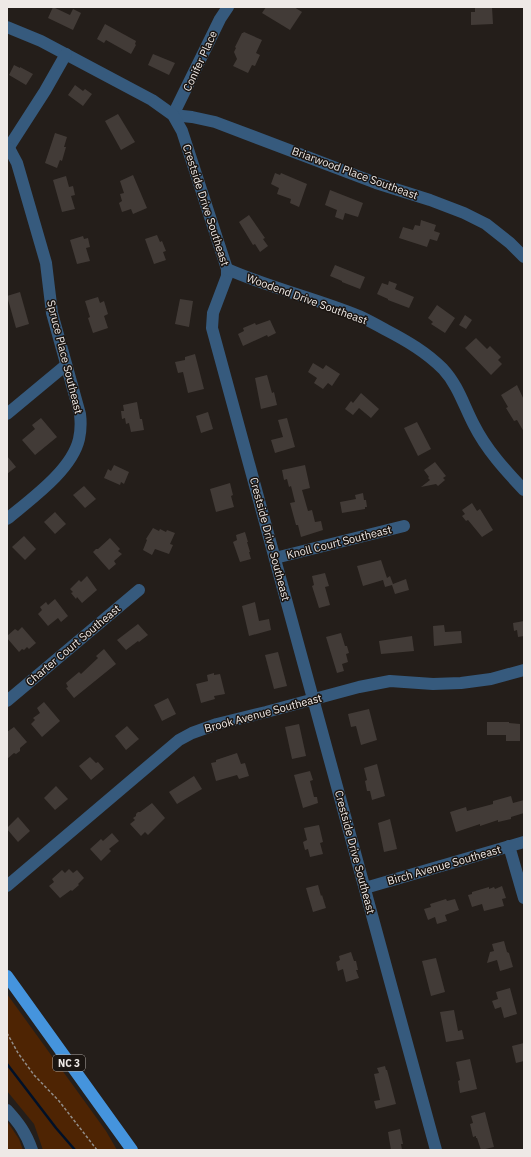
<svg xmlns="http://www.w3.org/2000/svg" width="531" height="1157" font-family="'IBM Plex Sans',sans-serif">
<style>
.green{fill:#4e2403}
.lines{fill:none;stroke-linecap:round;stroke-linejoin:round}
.stream{stroke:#001027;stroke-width:2.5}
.building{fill:#423b37}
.path{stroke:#928d89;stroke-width:1.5;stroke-dasharray:3 2;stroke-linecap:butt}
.minor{stroke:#365a7d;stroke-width:12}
.major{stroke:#4594dd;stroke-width:12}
.labels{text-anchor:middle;stroke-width:3;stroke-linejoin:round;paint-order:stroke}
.shield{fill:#1b1511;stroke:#afa9a6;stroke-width:1}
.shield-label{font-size:10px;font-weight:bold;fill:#eee9e6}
.street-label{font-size:11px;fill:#eee9e6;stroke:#1b1511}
</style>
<rect width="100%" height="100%" fill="#241e1a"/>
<g class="green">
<path d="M7,994L106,1131L117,1150H43L34,1124L7,1091Z"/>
<path d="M7,1121L19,1139L23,1150H7Z"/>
</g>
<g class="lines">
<path class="stream" d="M7,1064L56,1128L75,1150"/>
</g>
<g class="building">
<path d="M53,7L70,15L73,9L81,13L73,30L48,18Z"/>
<path d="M266,7H294L302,12L290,30L262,13Z"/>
<path d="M475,7H492L493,24L471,25V12H475Z"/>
<path d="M105,24L136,41L135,44L136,45L131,54L106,40L104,43L97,39Z"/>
<path d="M244,32L262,40L256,53L260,55L255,66L252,65L248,73L233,66L237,59L234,52L236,48L235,47L242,33H243Z"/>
<path d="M153,54L175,63L169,75L148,65Z"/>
<path d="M14,65L20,68V67L33,74L26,85L9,75Z"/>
<path d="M75,85L83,91L85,89L92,94L83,106L68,95Z"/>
<path d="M118,114L135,142L121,150L105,121Z"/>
<path d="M55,133L67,137L64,147H66L62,161L60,160L57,168L45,163Z"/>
<path d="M275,173L280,175L281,173L307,184L299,207L290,203L291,199L277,194L279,188L271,184Z"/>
<path d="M133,175L147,208L133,214L131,209L122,212L119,203L122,201L120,194L124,193L120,181Z"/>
<path d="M66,176L69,187L73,186L75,195L71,196L75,209L62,212L53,180Z"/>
<path d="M330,190L363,203L358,217L345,213L343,220L335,217L337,210L325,205Z"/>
<path d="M249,215L265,238L263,239L268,246L260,252L255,244L253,245L239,222Z"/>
<path d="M421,220L436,225L434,231L440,233L437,241L430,239L427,247L399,238L403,227L413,230L415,225L420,226Z"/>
<path d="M157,235L160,242L162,241L166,251L163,252L166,260L154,264L145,239Z"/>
<path d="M83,236L84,239L88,238L90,247L86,248L90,261L77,264L70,240Z"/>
<path d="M335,265L365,277L360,289L342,282V281L330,276Z"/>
<path d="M389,281L397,284L395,289L414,297L409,308L388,300V299L377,294L382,283L388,285Z"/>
<path d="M20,292L29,324L16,328L7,296Z"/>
<path d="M98,297L100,303L104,301L108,314L104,316L108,328L93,333L88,318L90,317L85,301Z"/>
<path d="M180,299L193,301L189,327L175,324Z"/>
<path d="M437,305L455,318L445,333L431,324L433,322L428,318Z"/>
<path d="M465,315L472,320L466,329L459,325Z"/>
<path d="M270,320L276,333L268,337L267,335L243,346L238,334L244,331L243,328L255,323L256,325Z"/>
<path d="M476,338L487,349L490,346L501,357L498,360L502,364L491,375L465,348Z"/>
<path d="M195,354L204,389L188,393L183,372L178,373L175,362L185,360V357Z"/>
<path d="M313,363L323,369L326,365L340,374L332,386L328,383L323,389L314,383L317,378L308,372Z"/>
<path d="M267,375L272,393L274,392L277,405L261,409L255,378Z"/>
<path d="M517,385L524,400V432L517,420L514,421L506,408L508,407L501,395Z"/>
<path d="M361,393L379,409L371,418L359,408L353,415L345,409L351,401L353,403Z"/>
<path d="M137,402L140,419H142L144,430L131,432L129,423L126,424L125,418L122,419L121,411H124L123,405Z"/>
<path d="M208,412L213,429L201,433L196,416Z"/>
<path d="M41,418L57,437L35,455L22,440L35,429L32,425Z"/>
<path d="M287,418L295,447L275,453L271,440L283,437L278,420Z"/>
<path d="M417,422L431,449L418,456L404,428Z"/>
<path d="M7,456L16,467L7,474Z"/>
<path d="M435,462L446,476L443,478L445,480L438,486L436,484L421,487L430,480L428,478L429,477L424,470Z"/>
<path d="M114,465L129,472L124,484L121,482L120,485L104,478L108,469L111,471Z"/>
<path d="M305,465L310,488L302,490L308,511L312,510L315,522L321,521L323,530L301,537L298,525H296L290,503L295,502L291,486L289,487L287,479L284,480L282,470Z"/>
<path d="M230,483L233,495L231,496L234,507L216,512L210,489Z"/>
<path d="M84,486L96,499L85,508L73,495Z"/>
<path d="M363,493L364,500H366L367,507H365V509L342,513L340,502L356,499L355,495Z"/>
<path d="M472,503L477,511L480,509L493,530L482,537L468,520L466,521L462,516L465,514L462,510Z"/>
<path d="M55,512L66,524L55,534L44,522Z"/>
<path d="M153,528L159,531L160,529L166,532L167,530L175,533L170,544L173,545L169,554L155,549L152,555L143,550L147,540L146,539Z"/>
<path d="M245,532L248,542H247L250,552H249L251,559L240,562L233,542L237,540L236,535Z"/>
<path d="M24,536L36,549L25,560L12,547Z"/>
<path d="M110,538L120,549L118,551L122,554L114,561L116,564L109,570L93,552L96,549H98Z"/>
<path d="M381,560L387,578L390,576L393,584L406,579L409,590L395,594L392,585L385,587L383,580L363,586L357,566Z"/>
<path d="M325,573L329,586L325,587L330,605L319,608L312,586L314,585L312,576Z"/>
<path d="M87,576L97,590L82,603L77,597L76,599L71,593L73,592L70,589L79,580L81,582Z"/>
<path d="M55,599L68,616L61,622L58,618L48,626L38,614L42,610L40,607L46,602L48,605Z"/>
<path d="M255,602L259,621L269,619L271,630L249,636L242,606Z"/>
<path d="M524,621V636L518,637L517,630L514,631L513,623Z"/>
<path d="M138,624L148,635L139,642L138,641L126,650L117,640Z"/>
<path d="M444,625L445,632L461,631L462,643L434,646L433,626Z"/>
<path d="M22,627L36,643L29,649L27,647L24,650L22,649L19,652L7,638V636L15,629L18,631Z"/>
<path d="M341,633L345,646H347L349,653L346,654L348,662L342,664L344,671L337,673L326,637Z"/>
<path d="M412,636L414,651L381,654L379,641Z"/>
<path d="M104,649L116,664L74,698L66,688L68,687L66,683L79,672L81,674L98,658L96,656Z"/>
<path d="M278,652L287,686L274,689L265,655Z"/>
<path d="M214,673V675L220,674L225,694L214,696L215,699L201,703L196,684L208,681L207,675Z"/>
<path d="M168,698L176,714L162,721L154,705Z"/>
<path d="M44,702L60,721L42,737L31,724L35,720L33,718L40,713L37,708Z"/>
<path d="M369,709L377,740L361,745L356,726L351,727L348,714Z"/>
<path d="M487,722H509V723L520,724V741H506V735H487Z"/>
<path d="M299,724L306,756L292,759L285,727Z"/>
<path d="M127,726L139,739L126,750L115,736Z"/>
<path d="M14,727L27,742L20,748V751L16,754L14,753L7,759V732Z"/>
<path d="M237,753L241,764L245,763L249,776L239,779L237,775L216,781L211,763L216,762V760Z"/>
<path d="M90,757L96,763L98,762L104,769L91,780L79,766Z"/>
<path d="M377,764L385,796L372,800L370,791H367L365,781L367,780L364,768Z"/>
<path d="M310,771L313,780L310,781L314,797H317L318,803L303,808L294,775Z"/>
<path d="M194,776L202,789L177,804L169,792Z"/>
<path d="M56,786L68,799L55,810L44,798Z"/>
<path d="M511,796L513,803L524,800V813L511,817V819L498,822V820L480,826V824L456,832L450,812L466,807L467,811L493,804V801Z"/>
<path d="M152,803L165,818L148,835L145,832L141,836L130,824L135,820L133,818L136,816V814L138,812H140Z"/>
<path d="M18,817L30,831L18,842L7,829V828Z"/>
<path d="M390,819L397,849L384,852L378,823Z"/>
<path d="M319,825L323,842L320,843L323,854L310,857L308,849L305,850L303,842L307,840L304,828Z"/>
<path d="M112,833L119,841L109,849L111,851L101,861L90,849L101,839L103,841Z"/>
<path d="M69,869L73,873L77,870L84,878L78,884L79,885L72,891L71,890L60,898L49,886L54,882L52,879L62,870L65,873Z"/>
<path d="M318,885L321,896L322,895L326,908L313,912L306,888Z"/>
<path d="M502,886L506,898L502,899L504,906L484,911L482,904L472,907L468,895L472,894V892L489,887V889L494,887L495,889Z"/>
<path d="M446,899L447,901L455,899L459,910L445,915L447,921L437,924L435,917L428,920L424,909L431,907L430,904Z"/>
<path d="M504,941L507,952L509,953L513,967L500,971L497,960L487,963L490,952L494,951L492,944Z"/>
<path d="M351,952L354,961H356L358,970H356L359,978L346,982L343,969L338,971L336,962L340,960L339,956Z"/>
<path d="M436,958L445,992L431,996L422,961Z"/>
<path d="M510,988L517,1014L504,1018L501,1007L495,1009L492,1001L498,999L496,992Z"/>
<path d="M454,1010L458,1031L462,1030L464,1039L446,1042L440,1012Z"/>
<path d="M524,1043V1061L516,1063L512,1046Z"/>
<path d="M470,1059L477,1089L460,1093L458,1081L460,1080L456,1062Z"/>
<path d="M385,1066L386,1070H387L396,1104L376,1109L374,1101L380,1100L374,1074L379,1073L377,1068Z"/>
<path d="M485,1112L494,1147L481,1150L477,1138H476V1136L473,1137L470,1124L473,1123L471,1116Z"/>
<path d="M400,1129L403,1144H401L402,1150H391L388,1132Z"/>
</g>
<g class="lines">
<path class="path" d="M7,1033L18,1053L34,1075L59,1101L97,1150"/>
<g class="minor">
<path d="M228,7L220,19L173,115L192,117L215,122L376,183L430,200L464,213L486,224L510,243L524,257"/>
<path d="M7,27L41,41L152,100L173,115L182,131L227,269V276L213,313L212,328L436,1150"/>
<path d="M7,150L45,91L66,54"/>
<path d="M227,269C270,288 315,298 359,316C368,320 377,325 386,330C407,341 426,352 443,369C458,385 464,406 474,425C486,449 505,470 524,490"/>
<path d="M7,414L66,365"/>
<path d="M7,519C31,499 72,470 79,439C81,430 81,422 80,414L52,313L46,263L17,163L9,148"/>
<path d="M275,558L404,526"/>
<path d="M7,701L139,590"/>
<path d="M509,846L524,898"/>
<path d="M7,886L179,740L192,733L217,724L266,712L359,687L390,681L433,684L461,683L491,679L524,670"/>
<path d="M365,888L524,842"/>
<path d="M7,1110C19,1123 26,1133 32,1150"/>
</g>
<path class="major" d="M7,976L132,1150"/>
</g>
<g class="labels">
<rect class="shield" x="53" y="1055" width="32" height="16" rx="3"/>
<g class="shield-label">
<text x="69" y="1067">NC 3</text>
</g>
<g class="street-label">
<text transform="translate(200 61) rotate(-65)" y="4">Conifer Place</text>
<text transform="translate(355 173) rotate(20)" y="4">Briarwood Place Southeast</text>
<text transform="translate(206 205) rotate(72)" y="4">Crestside Drive Southeast</text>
<text transform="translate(307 299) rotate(20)" y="4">Woodend Drive Southeast</text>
<text transform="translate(65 357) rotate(76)" y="4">Spruce Place Southeast</text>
<text transform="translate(270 539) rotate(75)" y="4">Crestside Drive Southeast</text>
<text transform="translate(339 542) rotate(-14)" y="4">Knoll Court Southeast</text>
<text transform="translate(73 645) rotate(-40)" y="4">Charter Court Southeast</text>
<text transform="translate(263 713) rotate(-15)" y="4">Brook Avenue Southeast</text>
<text transform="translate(355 852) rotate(75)" y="4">Crestside Drive Southeast</text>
<text transform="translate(444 865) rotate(-16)" y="4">Birch Avenue Southeast</text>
</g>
</g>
<rect width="531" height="1157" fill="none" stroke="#eee9e6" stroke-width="16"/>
</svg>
